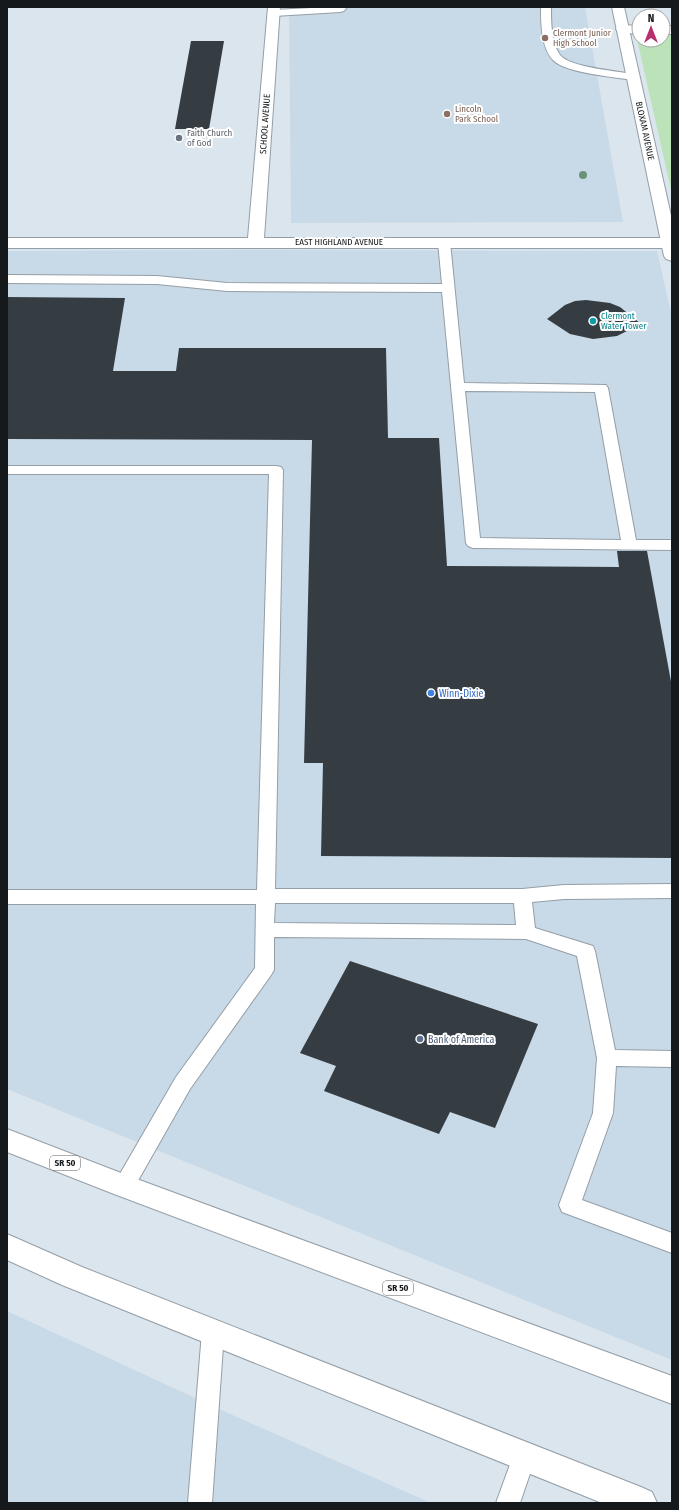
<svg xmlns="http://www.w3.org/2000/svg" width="679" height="1510" font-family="'Fira Sans Condensed',sans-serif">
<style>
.built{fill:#c8d9e7}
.green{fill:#bbe2b9}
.building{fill:#353d43}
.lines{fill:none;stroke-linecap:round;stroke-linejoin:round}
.lane-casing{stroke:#949ea6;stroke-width:2}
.street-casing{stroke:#949ea6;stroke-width:2}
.secondary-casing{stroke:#949ea6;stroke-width:2}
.highway-casing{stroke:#949ea6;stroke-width:2}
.lane{fill:#fff;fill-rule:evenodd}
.street{fill:#fff;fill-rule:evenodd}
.secondary{fill:#fff;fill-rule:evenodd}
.highway{fill:#fff;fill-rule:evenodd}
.tree{fill:#6a9376}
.education-dot{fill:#8d6e63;stroke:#fff;stroke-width:1.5}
.worship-dot{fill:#6b7280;stroke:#fff;stroke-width:1.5}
.culture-dot{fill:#0f9aa8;stroke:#fff;stroke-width:1.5}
.shop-dot{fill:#3f7fe0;stroke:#fff;stroke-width:1.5}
.service-dot{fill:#5c6f8a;stroke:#fff;stroke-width:1.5}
.labels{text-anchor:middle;stroke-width:4;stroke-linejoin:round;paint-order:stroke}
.far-education-label{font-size:9px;fill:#785e54;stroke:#fff;text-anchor:start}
.far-street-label{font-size:9px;fill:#15191c;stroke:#fff}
.far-worship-label{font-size:9px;fill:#5b616d;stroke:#fff;text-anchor:start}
.far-culture-label{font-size:9px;fill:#0d838f;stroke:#fff;text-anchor:start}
.shield{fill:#fff;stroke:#5b5e60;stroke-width:1}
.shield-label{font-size:9px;font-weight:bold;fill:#15191c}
.shop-label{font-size:10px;fill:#366cbe;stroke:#fff;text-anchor:start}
.service-label{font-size:10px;fill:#4e5e75;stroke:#fff;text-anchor:start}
</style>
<rect width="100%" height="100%" fill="#dbe5ee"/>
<g class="built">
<path d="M289,7H585L623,222L291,223Z"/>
<path d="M256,250L657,251L672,317V1360L7,1089V251Z"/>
<path d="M7,1311L219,1409L431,1503H7Z"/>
</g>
<path class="green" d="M636,35H639V40H663V35H672V194Z"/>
<g class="building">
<path d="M191,41H224L209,129H175Z"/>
<path d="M7,297L125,298L113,371H176L179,348H386L388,438H439L447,566L619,567L617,551H647L672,687V858L321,856L323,763H304L312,440L7,439Z"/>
<path d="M586,300L610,303L620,307L641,324L617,336L593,339L570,334L547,319L565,305L575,301Z"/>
<path d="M350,961L538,1024L495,1128L450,1112L439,1134L324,1091L336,1066L300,1053Z"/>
</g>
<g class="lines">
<defs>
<g id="lane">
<path d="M330,7H347L344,11L340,12L274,16L269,13L274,10Z"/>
<path d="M541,7H551C551,22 551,43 560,55C570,68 620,71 637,75L638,77L637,79L633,80C615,77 565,73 553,60C541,47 541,23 541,7Z"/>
<path d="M444,238L448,239L450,242L464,383L606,385L608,388L636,540H672V550L473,548L468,546L466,543L442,292L227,291L157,284L7,283V275L157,276L227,283L442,284L438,242L440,239ZM465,391L595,392L621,540L480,538Z"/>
<path d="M7,466H276L281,467L283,470L275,889H522L564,885L672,884V898L564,899L532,902L535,928L593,946L595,951L615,1050L672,1051V1067L616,1066L613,1113L582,1200L672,1233V1253L562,1212L559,1205L593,1113L597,1058L577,956L526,939L274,937V970L271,975L190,1089L131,1193L124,1195L117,1193L113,1186L117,1179L176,1077L255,968L256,904H7V890H257L269,474H7ZM275,903H514L516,925L274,923Z"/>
<path d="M213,1321L221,1325L224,1332L212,1503H188L202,1332L205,1325Z"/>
<path d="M524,1444L532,1448L536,1456L520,1503H496L516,1448Z"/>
</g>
<g id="street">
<path d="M268,7H280L264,238H672V248H7V238H248Z"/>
<path d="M623,25L639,26V34L618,32L616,29L618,26Z"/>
<rect x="663" y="26" width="9" height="8"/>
</g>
<path id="secondary" d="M612,7H624L672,220V261L666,259L664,256Z"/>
<g id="highway">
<path d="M7,1129L134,1178L672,1376V1404L114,1194L7,1152Z"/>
<path d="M7,1234L82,1267L641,1487L652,1492L657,1503H602L62,1285L7,1260Z"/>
</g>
</defs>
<use href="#lane" class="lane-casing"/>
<use href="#street" class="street-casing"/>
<use href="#secondary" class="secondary-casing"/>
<use href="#highway" class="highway-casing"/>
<use href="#lane" class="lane"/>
<use href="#street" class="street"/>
<use href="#secondary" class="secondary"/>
<use href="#highway" class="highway"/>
</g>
<circle class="tree" cx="583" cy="175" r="4"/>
<g class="education-dot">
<circle cx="545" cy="38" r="4"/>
<circle cx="447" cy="114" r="4"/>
</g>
<circle class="worship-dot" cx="179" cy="138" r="4"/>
<circle class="culture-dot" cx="593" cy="321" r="4"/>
<circle class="shop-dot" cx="431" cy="693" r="4"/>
<circle class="service-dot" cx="420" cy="1039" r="4"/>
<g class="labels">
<g class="far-education-label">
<text x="553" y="36">Clermont Junior<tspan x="553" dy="10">High School</tspan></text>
<text x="455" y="112">Lincoln<tspan x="455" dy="10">Park School</tspan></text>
</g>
<g class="far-street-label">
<text transform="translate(265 124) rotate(-86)" y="3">SCHOOL AVENUE</text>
<text transform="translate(645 131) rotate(78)" y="3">BLOXAM AVENUE</text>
<text x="339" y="245">EAST HIGHLAND AVENUE</text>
</g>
<g class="far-worship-label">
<text x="187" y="136">Faith Church<tspan x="187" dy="10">of God</tspan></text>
</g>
<g class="far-culture-label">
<text x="601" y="319">Clermont<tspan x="601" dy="10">Water Tower</tspan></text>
</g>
<g class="shield">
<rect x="50" y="1156" width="30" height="14" rx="3"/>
<rect x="383" y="1281" width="30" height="14" rx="3"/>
</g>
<g class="shield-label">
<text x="65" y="1166">SR 50</text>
<text x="398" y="1291">SR 50</text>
</g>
<g class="shop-label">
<text x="439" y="697">Winn-Dixie</text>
</g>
<g class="service-label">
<text x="428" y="1043">Bank of America</text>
</g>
</g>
<rect width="679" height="1510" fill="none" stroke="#15191c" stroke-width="16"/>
<g transform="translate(651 28)"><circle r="19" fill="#ffffff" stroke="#a1a3a4"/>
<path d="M0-3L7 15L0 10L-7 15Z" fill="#b72f6f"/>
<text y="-6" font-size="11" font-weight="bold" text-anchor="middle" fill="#15191c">N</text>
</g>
</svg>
